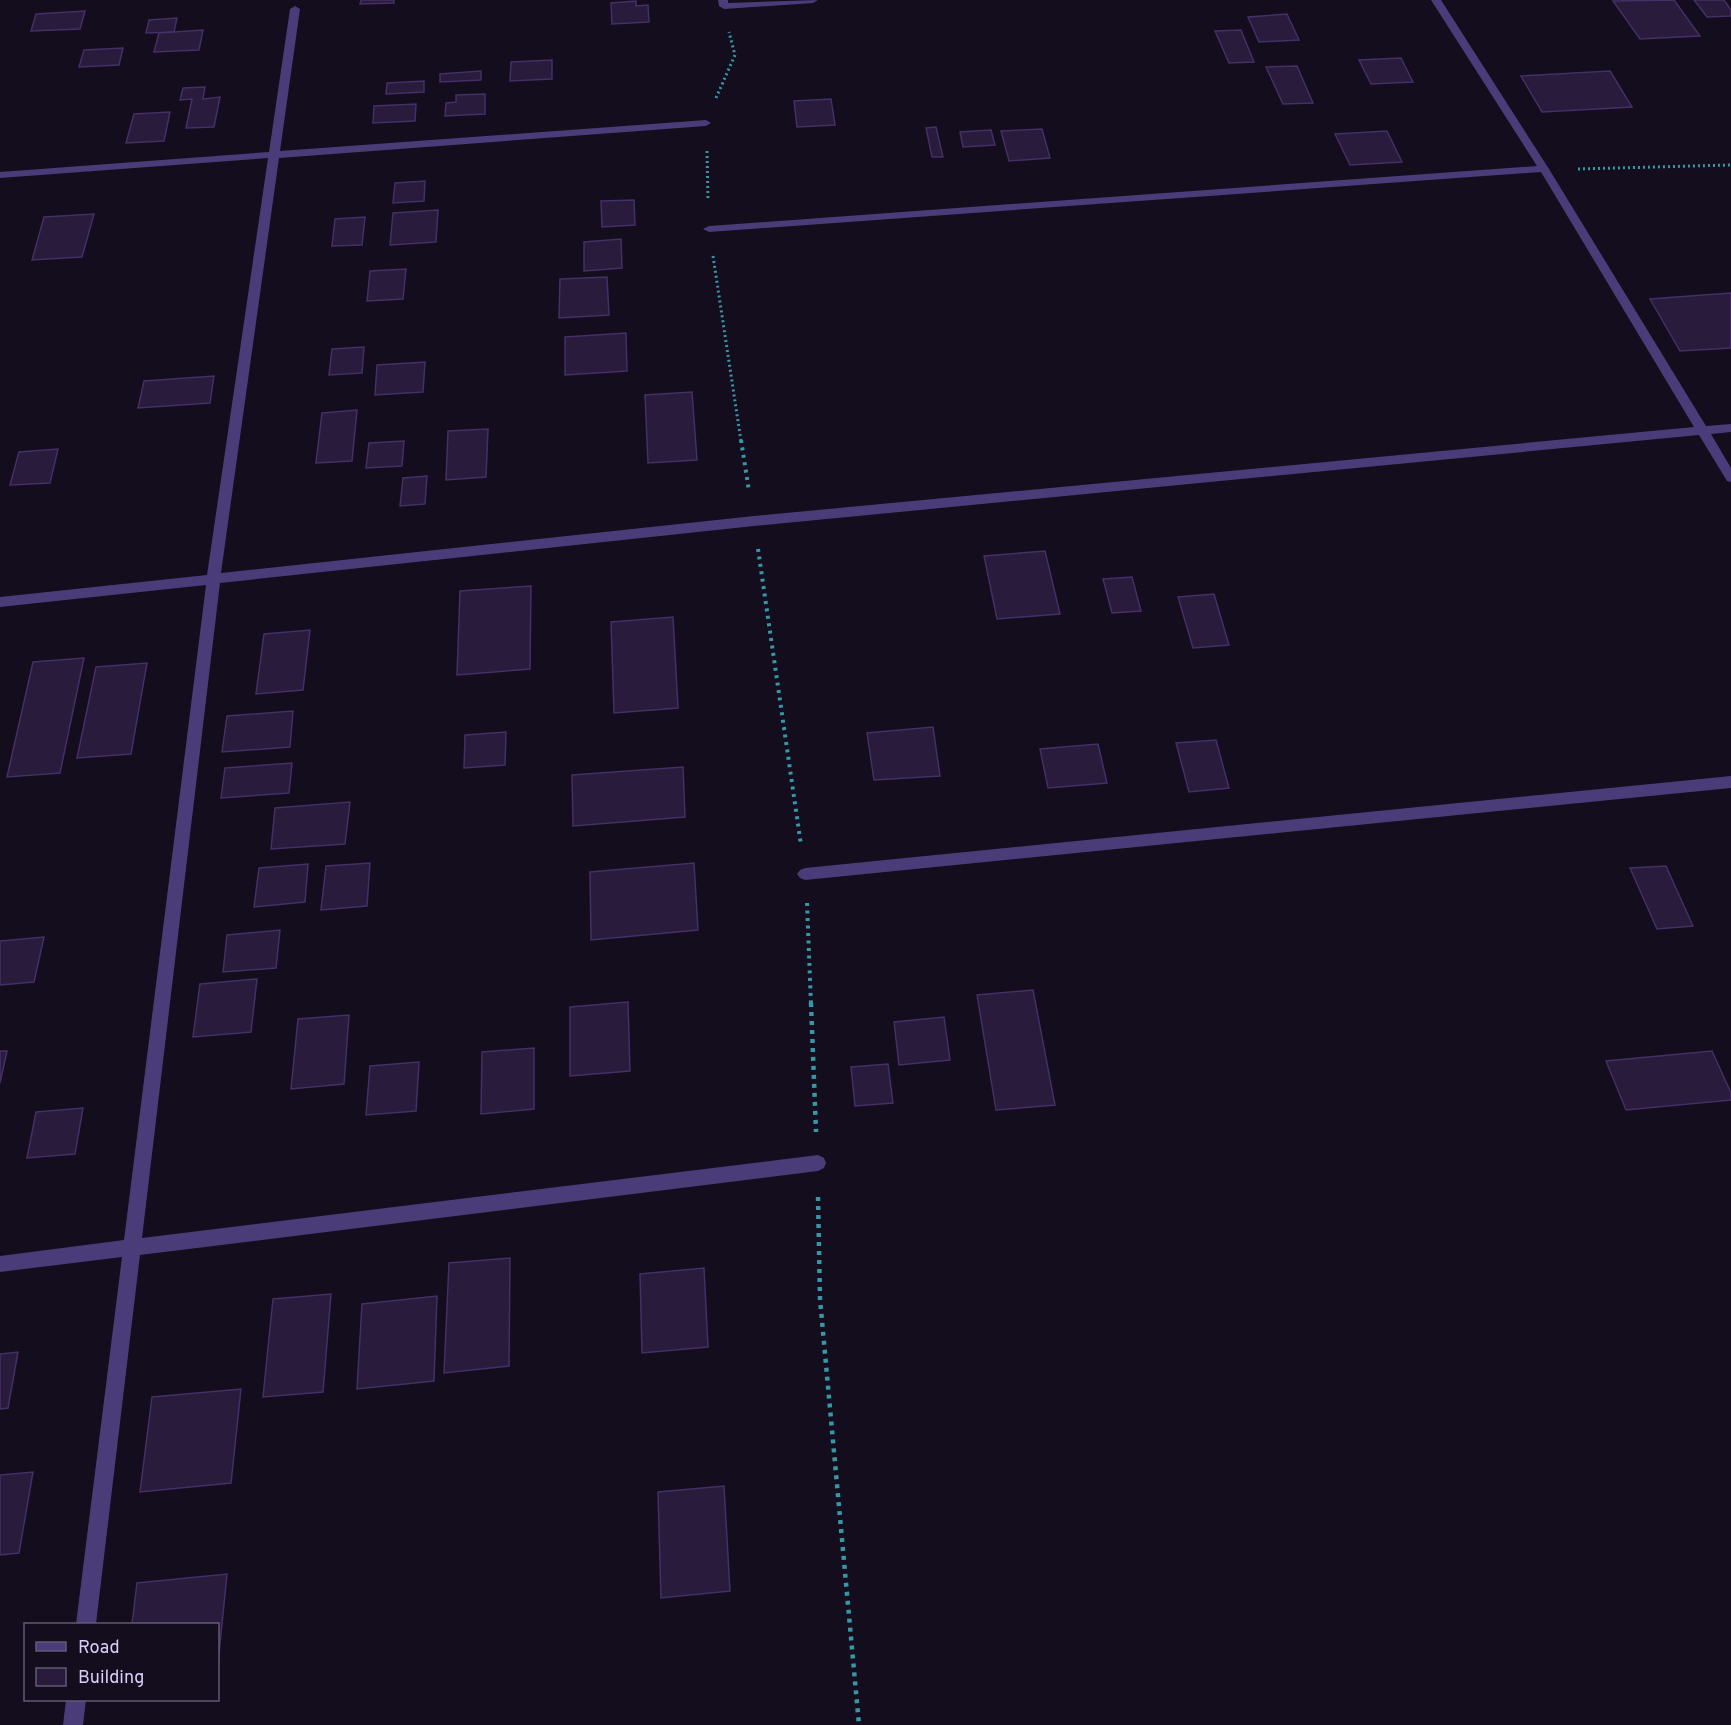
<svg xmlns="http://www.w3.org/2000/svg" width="1731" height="1725" font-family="Overpass,sans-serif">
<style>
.building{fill:#281b3c;stroke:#442f66;stroke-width:1.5}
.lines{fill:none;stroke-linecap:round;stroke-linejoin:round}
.path-far2{stroke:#3698a6;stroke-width:3;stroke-dasharray:2 3;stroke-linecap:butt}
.path-far1{stroke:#3698a6;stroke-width:4;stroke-dasharray:3 4.5;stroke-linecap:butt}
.path{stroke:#3698a6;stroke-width:4.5;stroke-dasharray:4 5;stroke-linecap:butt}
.minor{fill:#493c78;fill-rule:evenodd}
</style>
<rect width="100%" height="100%" fill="#130d1d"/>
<g class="building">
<path d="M361,0H394V3L360,4Z"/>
<path d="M1674,0L1700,36L1640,39L1613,1Z"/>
<path d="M1694,0H1724L1731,10V16L1707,17Z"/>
<path d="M636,1V6L648,5L649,22L612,24L611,3Z"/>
<path d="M85,11L80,29L31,31L36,14Z"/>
<path d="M1287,14L1299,40L1259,42L1248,17Z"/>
<path d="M177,18L174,32L146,33L149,20Z"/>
<path d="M203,30L199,50L154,52L159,33Z"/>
<path d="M1241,30L1254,62L1229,63L1215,31Z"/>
<path d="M123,48L119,65L79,67L84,50Z"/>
<path d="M1401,58L1413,82L1371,84L1359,60Z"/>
<path d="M552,60V79L510,81L511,62Z"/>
<path d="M1297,66L1313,103L1283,104L1266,67Z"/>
<path d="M481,71V80L440,82V74Z"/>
<path d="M1610,71L1632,107L1542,112L1521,76Z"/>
<path d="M424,81V92L386,94L387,83Z"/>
<path d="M205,87L203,99L220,97L214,127L186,128L192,99L180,100L183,88Z"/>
<path d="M485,94V114L445,116L446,103L456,102V95Z"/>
<path d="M831,99L835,125L797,127L794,101Z"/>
<path d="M416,104L415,121L373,123L374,106Z"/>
<path d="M170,112L164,141L126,143L134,114Z"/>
<path d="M936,127L943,157H932L926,128Z"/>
<path d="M1042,129L1050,158L1009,161L1001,131Z"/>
<path d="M991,130L995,145L963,147L960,132Z"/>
<path d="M1387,131L1402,162L1350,165L1335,134Z"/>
<path d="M425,181L424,201L393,203L395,183Z"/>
<path d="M634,200L635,225L602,227L601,201Z"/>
<path d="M438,210L436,242L390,245L393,213Z"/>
<path d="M94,214L82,257L32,260L44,217Z"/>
<path d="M365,217L362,245L332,246L335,219Z"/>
<path d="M621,239L622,268L584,271V242Z"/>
<path d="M406,269L403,299L367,301L370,271Z"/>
<path d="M607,277L609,315L559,318L560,279Z"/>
<path d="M1731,293V348L1680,351L1650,299Z"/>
<path d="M626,333L627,371L565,375V337Z"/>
<path d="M364,347L362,373L329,375L332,349Z"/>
<path d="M425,362L423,392L375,395L377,365Z"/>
<path d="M214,376L210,403L138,408L144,381Z"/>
<path d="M692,392L697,460L648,463L645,395Z"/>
<path d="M357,410L352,461L316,463L322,413Z"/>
<path d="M488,429L486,477L446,480L448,431Z"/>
<path d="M404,441L402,466L366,468L369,443Z"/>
<path d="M58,449L50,483L10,485L19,452Z"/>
<path d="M427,476L425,504L400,506L403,478Z"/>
<path d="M1045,551L1060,614L997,619L984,556Z"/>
<path d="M1132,577L1141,611L1112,613L1103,579Z"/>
<path d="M531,586L530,669L457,675L460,591Z"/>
<path d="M1214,594L1229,645L1193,648L1178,597Z"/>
<path d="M673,617L678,708L614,713L611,622Z"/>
<path d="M310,630L303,690L256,694L264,634Z"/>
<path d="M84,658L60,773L7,777L33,662Z"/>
<path d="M147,663L131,754L77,758L96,667Z"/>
<path d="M293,711L290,747L222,752L227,716Z"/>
<path d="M933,727L940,776L874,780L867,733Z"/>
<path d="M506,732L505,765L464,768L465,735Z"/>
<path d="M1216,740L1229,788L1189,792L1176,743Z"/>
<path d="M1098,744L1107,783L1048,788L1040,749Z"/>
<path d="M292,763L289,793L221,798L225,768Z"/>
<path d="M683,767L685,817L573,826L572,775Z"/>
<path d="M350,802L345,844L271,849L275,808Z"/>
<path d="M370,863L367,906L321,910L326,866Z"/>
<path d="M694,863L698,930L591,940L590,872Z"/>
<path d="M308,864L305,902L254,907L259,868Z"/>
<path d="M1666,866L1693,926L1657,929L1630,868Z"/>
<path d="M280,930L276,968L223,972L227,935Z"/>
<path d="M44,937L34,982L0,985V941Z"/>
<path d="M257,979L251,1032L193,1037L200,984Z"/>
<path d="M1033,990L1055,1105L996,1110L977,995Z"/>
<path d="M628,1002L630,1071L570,1076V1007Z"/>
<path d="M349,1015L344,1084L291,1089L298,1019Z"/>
<path d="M944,1017L950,1060L899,1065L894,1022Z"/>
<path d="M534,1048V1109L481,1114L482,1052Z"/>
<path d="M0,1051H7L0,1083Z"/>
<path d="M1712,1051L1731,1093V1100L1626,1110L1606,1061Z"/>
<path d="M419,1062L416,1111L366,1115L370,1066Z"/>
<path d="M888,1064L893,1103L855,1106L851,1067Z"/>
<path d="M83,1108L75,1154L27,1158L36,1112Z"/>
<path d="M510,1258L509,1366L444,1373L449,1263Z"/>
<path d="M704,1268L708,1347L642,1353L640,1274Z"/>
<path d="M331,1294L323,1392L263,1397L273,1299Z"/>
<path d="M437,1296L434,1381L357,1389L362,1304Z"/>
<path d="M18,1352L8,1408L0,1409V1354Z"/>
<path d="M241,1389L231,1483L140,1492L152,1397Z"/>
<path d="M33,1472L19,1553L0,1555V1475Z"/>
<path d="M724,1486L730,1591L661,1598L658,1492Z"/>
<path d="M227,1574L218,1664V1624H132L137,1583Z"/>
</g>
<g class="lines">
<g class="path-far2">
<path d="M716,98L735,55L729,32"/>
<path d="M707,151L708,201"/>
<path d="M1578,169L1731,165"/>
<path d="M713,256L741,441"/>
</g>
<g class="path-far1">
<path d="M741,440L749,491"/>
<path d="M758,549L801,845"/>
<path d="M807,903L811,1005"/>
</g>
<g class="path">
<path d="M811,1003L816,1132"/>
<path d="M818,1197L820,1299L859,1725"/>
</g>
<g class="minor">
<path d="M718,0H728V3L818,0L813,3L724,9L719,6Z"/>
<path d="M1431,0H1441L1549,169L1706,426L1731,424V432L1711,434L1731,468V482L1727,481L1699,435L754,526L220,583L142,1238L818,1155L824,1158L826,1163L824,1168L818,1171L140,1255L96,1624H76L122,1257L0,1272V1256L124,1240L206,585L0,607V597L207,575L268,158L0,178V172L269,152L290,9L295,6L300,9L280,151L706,120L711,123L706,126L279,158L221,573L754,516L1694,427L1541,172L709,232L703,229L709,226L1537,166Z"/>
<path d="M1731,776V788L805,880L800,878L797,874L800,870L805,868Z"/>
<path d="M66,1700H86L83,1725H63Z"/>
</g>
</g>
<rect x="24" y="1623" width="195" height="78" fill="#130d1d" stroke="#635a76" stroke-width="1.5"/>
<rect x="36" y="1642" width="30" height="9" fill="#493c78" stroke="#635a76" stroke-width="1.5"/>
<text x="78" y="1653" font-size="18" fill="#dbcdfb">Road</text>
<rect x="36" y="1668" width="30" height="18" fill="#281b3c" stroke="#635a76" stroke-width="1.5"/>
<text x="78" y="1683" font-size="18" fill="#dbcdfb">Building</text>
</svg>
